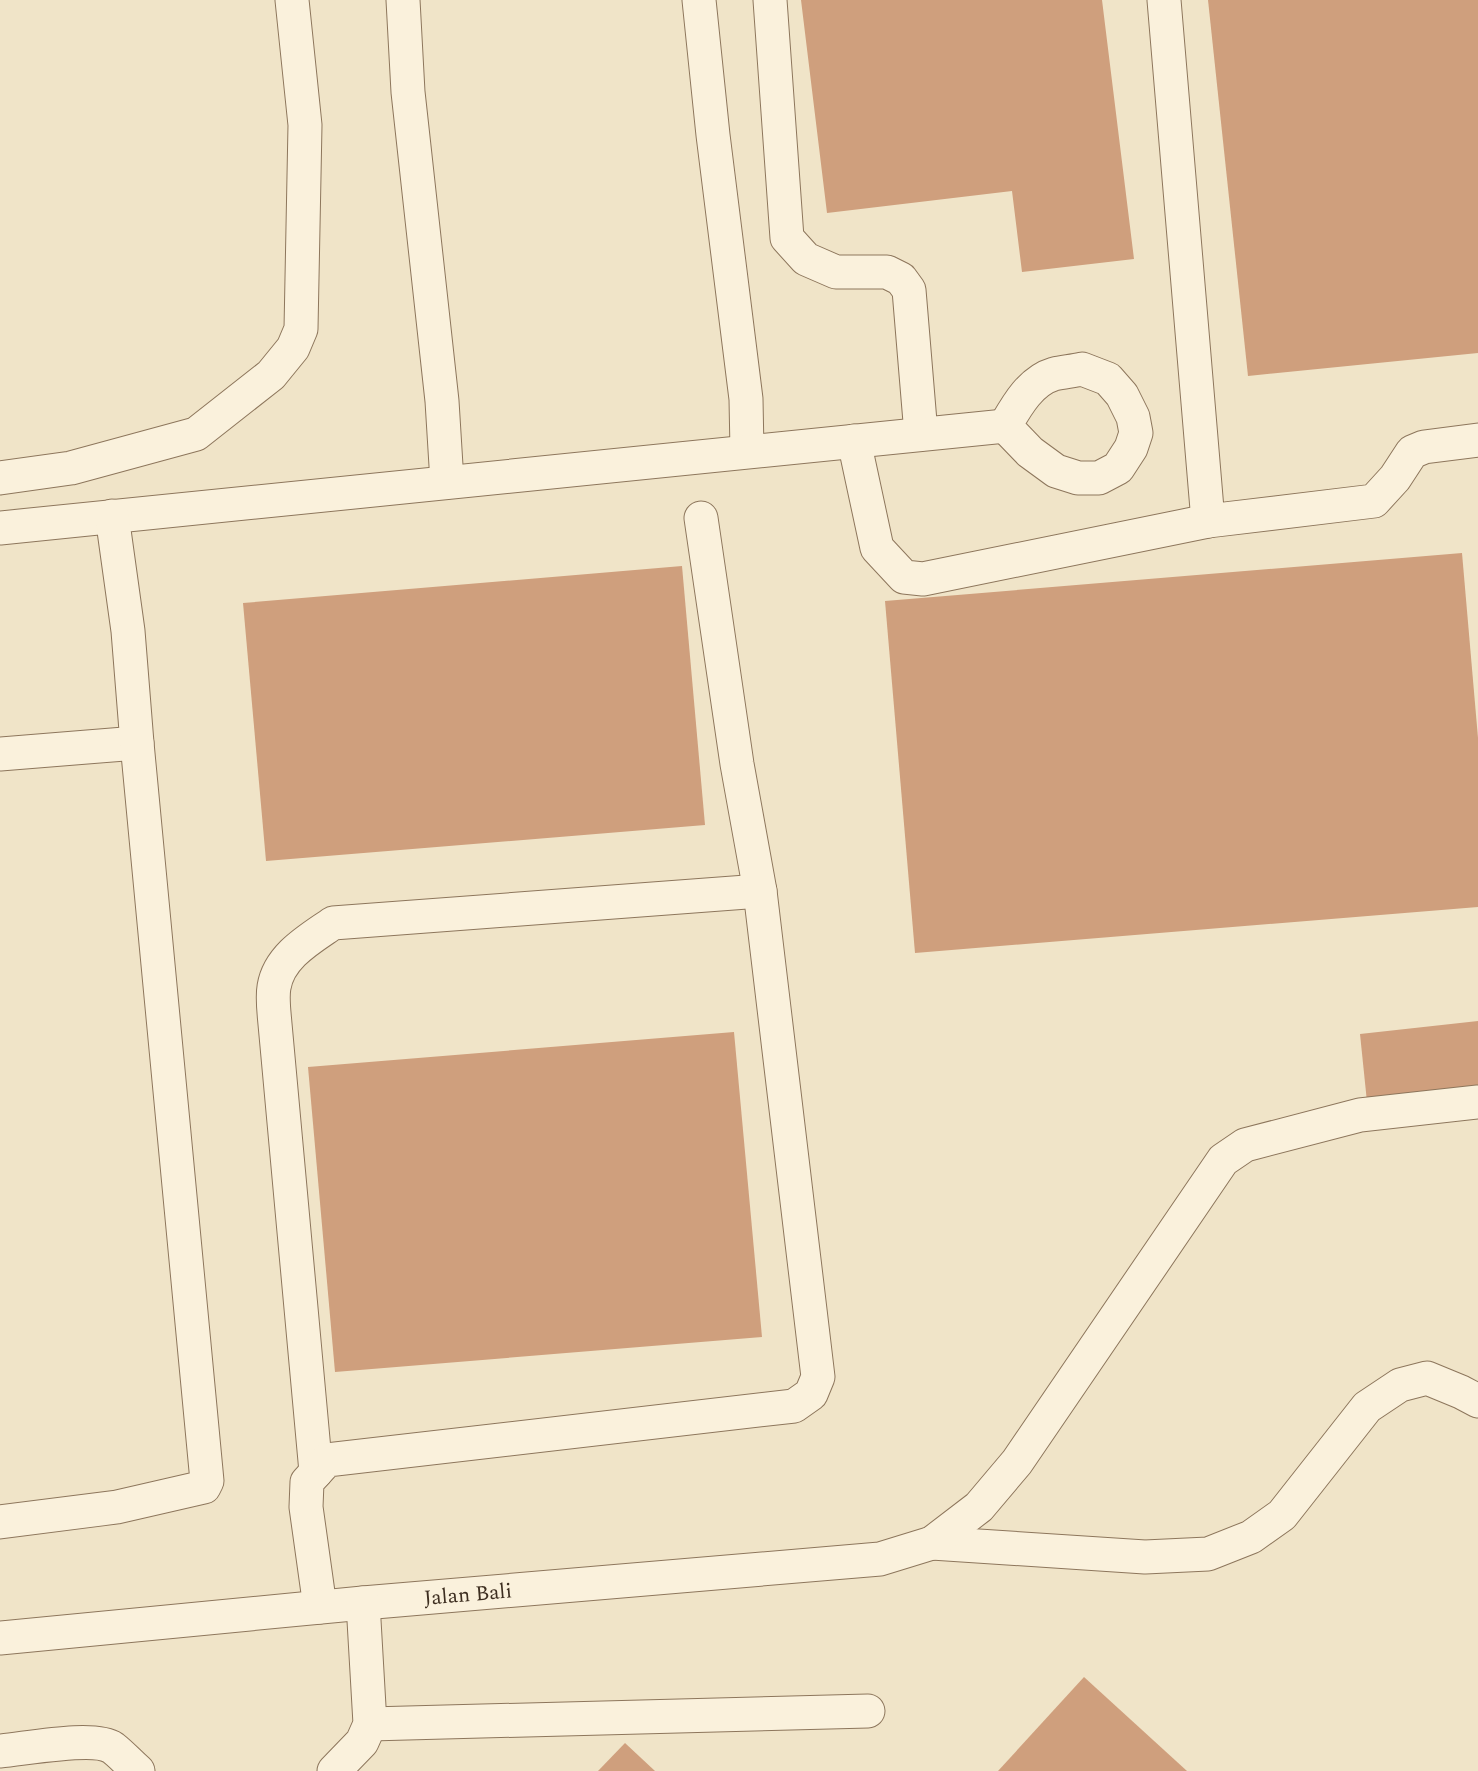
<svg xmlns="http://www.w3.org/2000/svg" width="1478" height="1771" font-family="Spectral,serif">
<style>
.building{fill:#cf9f7d}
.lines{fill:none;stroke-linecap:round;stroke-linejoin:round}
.minor-casing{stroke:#8d765c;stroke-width:35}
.minor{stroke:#faf1dc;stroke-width:33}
.labels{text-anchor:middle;stroke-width:6;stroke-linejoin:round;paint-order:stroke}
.street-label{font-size:21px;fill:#3d2e20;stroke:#f7eed8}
</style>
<rect width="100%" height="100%" fill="#f0e4c8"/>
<g class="building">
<path d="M801,0H1102L1134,259L1022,272L1012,191L827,213Z"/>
<path d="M1208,0H1478V353L1248,376Z"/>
<path d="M1462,553L1478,738V907L915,953L885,601Z"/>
<path d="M682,566L705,825L266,861L243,603Z"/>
<path d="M1478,1021V1090L1367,1102L1360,1034Z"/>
<path d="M734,1032L762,1337L335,1372L308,1067Z"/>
<path d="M1084,1677L1187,1771H998Z"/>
<path d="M625,1743L655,1771H598Z"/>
</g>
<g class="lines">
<defs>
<g id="minor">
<path d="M403,0L408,92L442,401L447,482"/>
<path d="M699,0L713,135L746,399L747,451"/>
<path d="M770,0L787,238L806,259L836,272H887L901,279L909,290L921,434"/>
<path d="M1164,0L1208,521L1374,501L1395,478L1412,452L1424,447L1478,440"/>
<path d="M1082,369L1108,379L1122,395L1133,417L1136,433L1131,448L1118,468L1099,478H1078L1056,471L1030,452L1005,426C1016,407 1030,381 1054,374C1063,372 1073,371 1082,369Z"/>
<path d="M854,441L877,548L904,577L923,579L1208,521"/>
<path d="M0,478L71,468L196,434L271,375L293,348L301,329L305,125L292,0"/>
<path d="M0,528L1005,426"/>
<path d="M0,754L137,743"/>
<path d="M316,1472L275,1024C274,1012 272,998 274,987C279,956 310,939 333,923L760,891"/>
<path d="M0,1522L117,1507L204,1487L207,1481L137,743L128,631L112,516"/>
<path d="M932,1543L1145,1557L1208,1554L1251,1537L1282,1515L1367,1407L1400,1385L1427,1378L1461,1392L1478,1401"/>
<path d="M320,1607L306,1507L307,1482L327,1460L794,1406L811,1394L818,1377L760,891L737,764L701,518"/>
<path id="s1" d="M0,1638L363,1603L880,1559L932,1543L979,1507L1017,1462L1223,1160L1245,1145L1360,1115L1478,1102"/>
<path d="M370,1724L868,1711"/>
<path d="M0,1751C25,1749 94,1735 113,1748C122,1755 130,1764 138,1771"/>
<path d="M334,1771L362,1742L370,1724L363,1603"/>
</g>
</defs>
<use href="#minor" class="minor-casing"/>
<use href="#minor" class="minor"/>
</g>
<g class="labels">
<g class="street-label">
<text dy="7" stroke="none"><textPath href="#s1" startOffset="470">Jalan Bali</textPath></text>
</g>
</g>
</svg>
